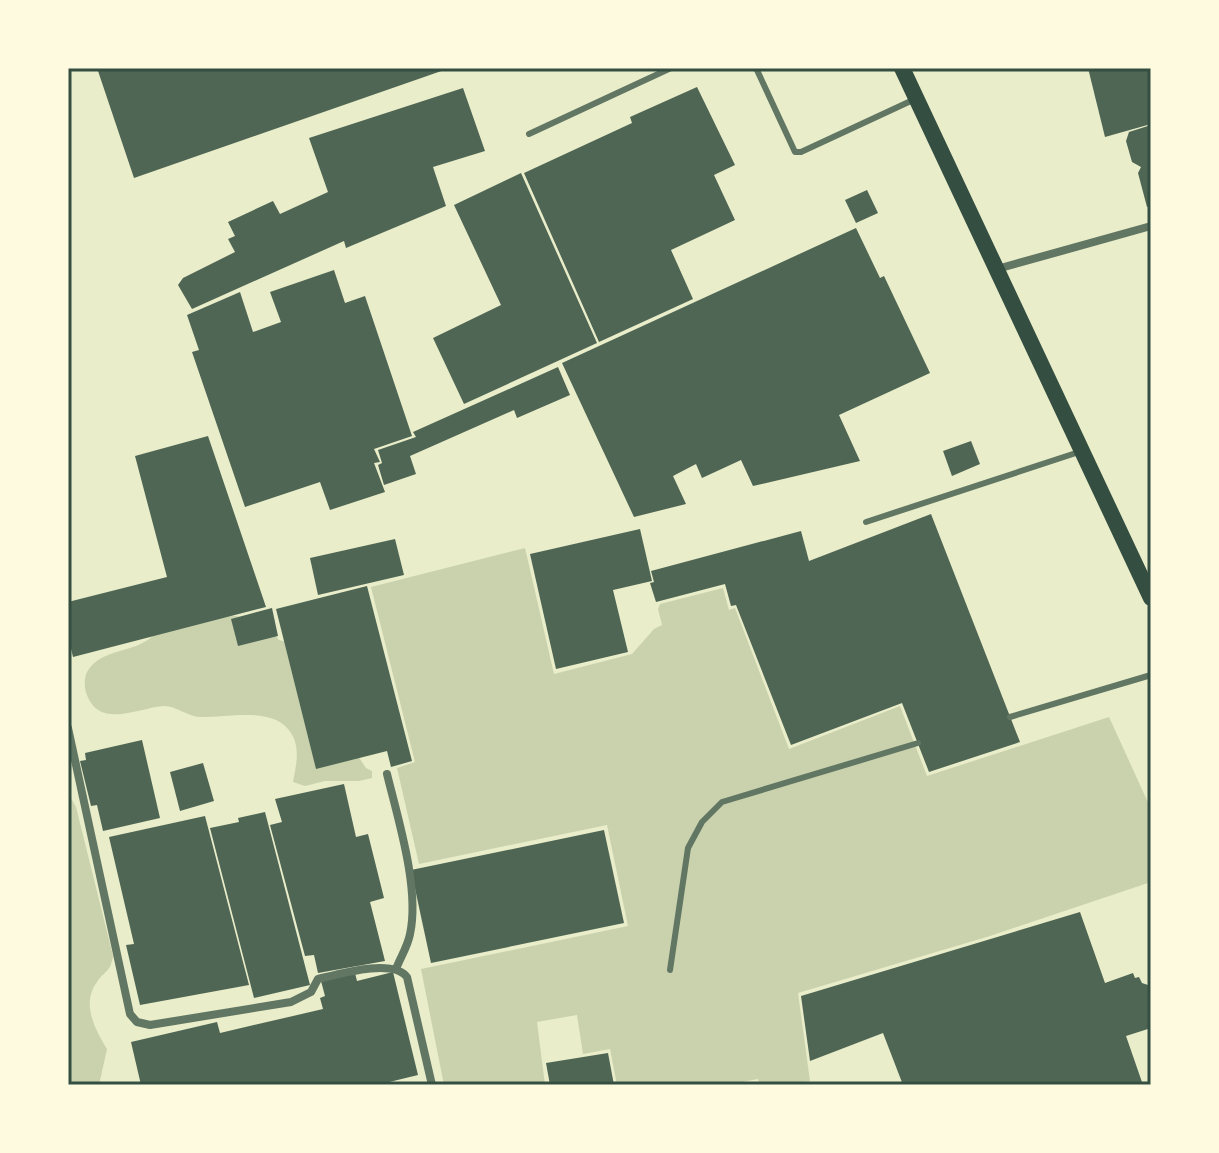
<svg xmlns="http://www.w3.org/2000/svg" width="1219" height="1153" font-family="'Fira Sans',sans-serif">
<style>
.green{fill:#cad2ad}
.building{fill:#4f6655}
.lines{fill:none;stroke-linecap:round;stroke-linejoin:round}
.service{stroke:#617663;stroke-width:6}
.minor{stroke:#617663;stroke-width:8}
.secondary{stroke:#344e41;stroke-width:16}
.neatline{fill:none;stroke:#344e41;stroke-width:3}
</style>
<rect width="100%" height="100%" fill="#e9edc9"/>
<g class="green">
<path d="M525,548L554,674L632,654L654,629L662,625L658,609L660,604L723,588L729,610L735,608L789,749L900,706L927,776L1109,717L1151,809V882L990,936L798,993L810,1081L787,1085H760L758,1079L725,1085H617L610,1049L583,1054L577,1015L537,1022L545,1085H444L421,969L628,926L607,825L419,864L397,768L415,762L371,587Z"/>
<path d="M235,616L262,620L279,640L301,646L358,756L366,768L372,771V778L359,781H325L305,786L293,782C297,761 302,741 284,725C264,708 223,718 199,717C187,716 176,706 164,706C140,707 100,730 87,695C84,689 84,677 87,672C100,650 127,653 146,641C154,637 160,626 166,619Z"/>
<path d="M68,793L76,807L113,956C110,973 106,969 97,982C81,1004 95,1029 107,1049L99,1085H68Z"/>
</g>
<g class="building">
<path d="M97,68H450L134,178Z"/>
<path d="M1088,68H1151V124L1105,137Z"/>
<path d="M697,87L735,165L714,175L735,220L671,250L693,299L599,342L524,173L632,123L630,117Z"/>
<path d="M463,88L485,151L433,167L446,206L346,248L344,241L192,309L178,285L183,278L235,252L228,239L235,236L228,222L273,201L280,214L328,192L309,138Z"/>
<path d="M1151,125V206L1147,207L1138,173L1141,167L1132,162L1126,141L1129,132Z"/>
<path d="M521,173L597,343L464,404L433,338L501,305L454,205Z"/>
<path d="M867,190L878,213L856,223L845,200Z"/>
<path d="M856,228L880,278L884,276L930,373L839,415L860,461L753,486L741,460L702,478L696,464L673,476L686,504L634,517L562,363Z"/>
<path d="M334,270L345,303L365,296L412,436L374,449L380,462L374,463L385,492L330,510L320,482L245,507L192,352L199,350L187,315L240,292L253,332L281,322L270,292Z"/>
<path d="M558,367L570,395L517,418L514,410L410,456L416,474L384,485L378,465L382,463L378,450L416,437L413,432Z"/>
<path d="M208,436L266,607L73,657L68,636V602L167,577L135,456Z"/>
<path d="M971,441L980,464L952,476L943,451Z"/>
<path d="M931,514L1020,742L929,772L902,703L791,745L736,605L731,606L725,584L656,602L650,583L654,582L651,571L801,531L809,561Z"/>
<path d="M640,529L652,581L613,590L628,652L556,669L530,554Z"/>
<path d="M395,539L404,575L318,595L310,558Z"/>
<path d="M367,586L412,761L391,767L387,751L316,769L276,609Z"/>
<path d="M272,608L278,636L238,646L231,619Z"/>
<path d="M142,740L160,818L103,831L97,805L91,806L80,761L86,760L85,753Z"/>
<path d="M203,763L214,801L180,811L170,772Z"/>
<path d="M344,784L356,837L368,834L384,898L370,902L385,961L318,973L314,955L305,956L270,825L282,822L275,799Z"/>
<path d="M265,812L310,985L254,998L210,828L239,822L238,818Z"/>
<path d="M205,816L249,985L140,1005L126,945L134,944L109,837Z"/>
<path d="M604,830L624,923L431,963L411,870Z"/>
<path d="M1080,912L1105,983L1133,973L1135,978L1139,977L1142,983L1151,986V1028L1126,1036L1143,1085H903L883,1033L810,1061L801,996Z"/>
<path d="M393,972L418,1075L377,1085H141L131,1042L217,1022L220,1033L323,1009L320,998L325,996L321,981L355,973L357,981Z"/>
<path d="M608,1053L614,1085H550L546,1063Z"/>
</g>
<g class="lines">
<g class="service">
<path d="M756,68L795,152H801L913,100"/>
<path d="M529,134L671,68"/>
<path d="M866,522L1079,452"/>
<path d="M1010,717L1151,675"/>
<path d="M670,970L688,848L702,822L722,802L918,743"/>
</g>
<g class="minor">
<path d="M997,269L1151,226"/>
<path d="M68,728L130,1014L137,1022L150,1025L291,1002L311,992L318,979C339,974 393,958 407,977L432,1085"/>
<path d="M387,774C398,819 420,889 410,934C408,946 400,958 396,969"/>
</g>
<path class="secondary" d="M902,68L1151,598"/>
</g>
<rect width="1219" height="1153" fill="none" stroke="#fefae0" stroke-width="140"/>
<rect x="70" y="70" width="1079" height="1013" class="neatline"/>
</svg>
